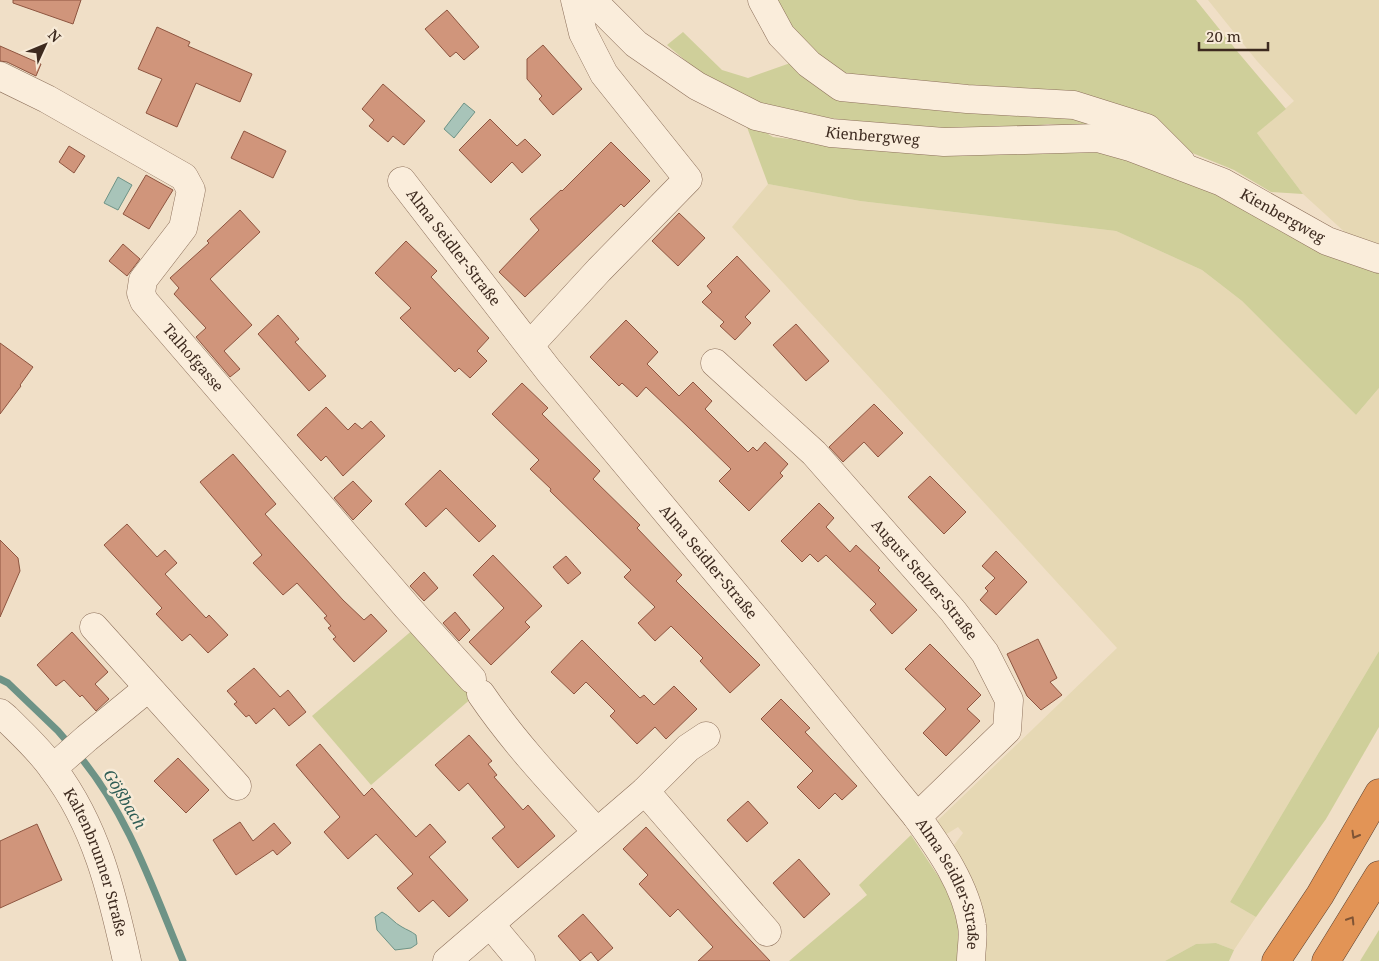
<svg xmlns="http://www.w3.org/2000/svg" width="1379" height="961" font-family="'Noto Serif',serif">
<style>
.farmland{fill:#e6d8b4}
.green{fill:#cfcf9a}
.water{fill:#a8c4b9;stroke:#6e9386}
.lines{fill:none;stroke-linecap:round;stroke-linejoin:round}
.stream{stroke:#6e9386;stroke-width:7}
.building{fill:#d0957b;stroke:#8e5540}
.minor-casing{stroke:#8d705b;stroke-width:29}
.highway-casing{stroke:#5b3f2f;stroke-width:29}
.minor{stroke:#faeddb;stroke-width:28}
.highway{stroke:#e29456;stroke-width:28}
.oneway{stroke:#7f5435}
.labels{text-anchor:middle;stroke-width:5;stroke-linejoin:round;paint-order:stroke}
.street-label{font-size:15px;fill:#3d2a1f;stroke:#f7ead7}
.water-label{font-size:16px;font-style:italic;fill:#2e5d55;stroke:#f7ead7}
</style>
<rect width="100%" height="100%" fill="#f0dfc7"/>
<g class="farmland">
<path d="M1208,0H1379V253L1360,246L1303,194L1257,133L1294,101L1257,61Z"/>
<path d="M768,184L860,201L1116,231L1202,270L1242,301L1356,415L1379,388V651L1230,902L1256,917L1234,950L1216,943L1196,944L1165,961H979L951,849L963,833L958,827L942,837L934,824L1117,648L732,227Z"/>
</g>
<g class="green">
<path d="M770,0H1196L1237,51L1286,109L1257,133L1303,194L1271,192L1234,170L1185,150L1091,126L1048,124L990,132L936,133L810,115L757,102L715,81L693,67L667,45L683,32L722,70L748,78L813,55Z"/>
<path d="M744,119L773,137L825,143L1010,153L1098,152L1164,171L1235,199L1323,248L1379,273V388L1356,415L1242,301L1202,270L1116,231L860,201L768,184Z"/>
<path d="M415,628L473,697L371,785L312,716Z"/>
<path d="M1379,651V727L1326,819L1256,917L1230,902Z"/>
<path d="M911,835L948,891L963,943L958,961H789L867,895L859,885Z"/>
<path d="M1379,930V961H1360Z"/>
<path d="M1216,943L1234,950L1229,961H1165L1196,944Z"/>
</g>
<g class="water">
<path d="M464,103L475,112L454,138L444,129Z"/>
<path d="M118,177L132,185L118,210L104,203Z"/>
<path d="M382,912C390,916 394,923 402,927C407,930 411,931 416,935L417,944L411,948L395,950L377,930L375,917Z"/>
</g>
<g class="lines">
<g class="stream">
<path d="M0,679L8,683L58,731L70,745"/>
<path d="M77,753C128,813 153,889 183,961"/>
</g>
</g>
<g class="building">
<path d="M13,0H81L73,24L13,3Z"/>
<path d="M447,10L479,47L464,60L456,52L450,57L425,29Z"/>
<path d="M157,27L190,42L188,46L252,74L240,102L196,83L177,127L146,113L162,79L138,69Z"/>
<path d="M543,45L582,89L553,115L539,99L542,96L527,79V59Z"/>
<path d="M0,46L41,64L36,76L7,62L0,61Z"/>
<path d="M383,84L425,121L404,145L393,136L388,142L369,126L374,120L362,109Z"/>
<path d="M490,119L517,146L525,139L541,155L522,173L512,162L491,183L459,150Z"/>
<path d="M244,131L286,151L273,178L231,158Z"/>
<path d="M611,142L650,181L624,207L621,204L525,297L499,272L539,230L530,219L561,190L562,191Z"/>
<path d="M69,146L85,156L74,173L59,162Z"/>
<path d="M146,175L173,190L149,229L123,214Z"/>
<path d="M240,210L260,232L210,279L252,325L224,351L240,369L230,377L196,337L206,328L174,294L179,288L170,278L209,243L207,241Z"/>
<path d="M679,213L705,238L678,266L652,241Z"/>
<path d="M406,241L437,271L431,277L489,338L477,351L487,361L470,378L459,368L455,372L400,318L411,308L375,273Z"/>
<path d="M123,244L140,259L127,276L109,261Z"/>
<path d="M737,256L770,291L745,317L751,323L735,340L720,326L724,322L702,302L712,292L707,286Z"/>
<path d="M278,315L299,339L295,342L326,376L309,391L258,334Z"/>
<path d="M626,320L658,352L647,364L679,396L693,382L712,401L705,409L748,452L753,447L757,451L765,442L788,464L780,473L783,476L749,511L719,481L731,469L689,428L646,387L637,397L622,383L619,386L590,357Z"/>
<path d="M796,324L829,361L806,381L773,345Z"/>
<path d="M0,343L33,367L20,385L21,386L0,414Z"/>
<path d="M522,383L548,408L542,414L600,471L593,479L640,525L637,528L682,575L676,581L760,665L730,693L700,661L703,658L671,626L655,641L638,623L655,607L624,577L631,570L550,491L551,489L530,469L539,460L492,414Z"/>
<path d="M874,404L903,433L878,457L864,442L843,462L829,447Z"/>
<path d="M326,407L348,430L355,423L362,429L371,421L385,436L343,476L326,456L321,461L297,435Z"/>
<path d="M233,454L276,504L265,514L343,600L364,620L371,614L387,631L354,662L333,639L336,637L328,628L331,626L324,618L327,616L297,583L283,595L253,563L262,555L200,482Z"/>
<path d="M440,470L496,526L479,542L446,508L426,527L405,504Z"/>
<path d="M930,476L966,512L944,534L908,497Z"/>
<path d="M353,481L372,501L353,520L334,498Z"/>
<path d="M819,503L834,518L826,527L850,552L856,545L880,568L878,570L917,610L892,634L870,610L876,604L826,555L818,562L810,554L802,562L781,541Z"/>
<path d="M127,524L157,557L165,550L177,563L165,574L206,618L209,615L228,635L208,653L190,634L182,641L156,614L162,608L104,545Z"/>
<path d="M0,540L18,558L20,571L0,617Z"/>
<path d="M996,551L1027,582L996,615L980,600L988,591L985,588L995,578L982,566Z"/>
<path d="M493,555L542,606L525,622L530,627L491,665L469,642L504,608L473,575Z"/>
<path d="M566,556L581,573L568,584L553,567Z"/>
<path d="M424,572L438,588L424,601L410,586Z"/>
<path d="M455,612L470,630L459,641L443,623Z"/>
<path d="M72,632L108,672L95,684L109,699L96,711L82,695L80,697L64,680L56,686L37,665Z"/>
<path d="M1038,639L1057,678L1050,682L1062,695L1041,710L1027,696L1007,654Z"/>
<path d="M582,640L640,698L644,695L654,705L674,686L697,709L666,739L655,727L637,744L610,716L615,711L586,682L574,694L551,672Z"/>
<path d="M930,644L981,695L967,709L980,721L946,756L923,733L946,709L905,669Z"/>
<path d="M254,668L280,697L288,690L306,712L289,726L274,708L256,724L249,715L246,717L234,704L237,702L227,691Z"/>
<path d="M781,699L810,728L805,732L857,786L842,800L835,793L819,809L797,787L813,771L761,719Z"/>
<path d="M469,735L492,761L488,764L497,775L494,777L523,810L528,805L555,836L518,868L492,838L505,827L468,783L459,791L435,765Z"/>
<path d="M320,744L364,796L372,788L416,837L430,824L446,842L429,857L468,900L449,917L433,900L419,912L397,888L413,874L376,834L348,859L324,832L340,817L296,765Z"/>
<path d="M178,758L209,790L186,813L154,781Z"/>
<path d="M748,801L768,823L747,842L727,820Z"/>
<path d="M240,822L253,841L274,823L291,843L277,855L273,850L236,875L213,840Z"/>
<path d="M37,824L62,880L0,908V841Z"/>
<path d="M646,827L736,925L770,961H698L713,947L678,909L670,917L639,884L648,875L623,849Z"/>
<path d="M799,859L830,894L804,918L773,883Z"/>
<path d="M583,914L613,948L598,961L591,952L580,961L558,936Z"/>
</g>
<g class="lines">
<defs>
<g id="minor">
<path id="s1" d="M592,0L636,44L697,86L756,116L831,133L944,142L1098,138L1130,147L1222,182L1327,241L1379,259"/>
<path d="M762,0L781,35L809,64L841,87L967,99L1074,105L1147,128L1181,162"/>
<path id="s2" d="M0,76L47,99L184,177L191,190L183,228L143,280L141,293L144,301L407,607L472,679"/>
<path id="s3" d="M402,181L549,371L760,624L917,817C940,849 966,886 972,926C974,937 971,950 971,961"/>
<path d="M530,345L599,270L688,179L604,74L583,33L575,0"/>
<path id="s4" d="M715,363L814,453L953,611L985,653L1009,700L1007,730L917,817"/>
<path d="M94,627L237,786"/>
<path d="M481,694C515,744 557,788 597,832"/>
<path id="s5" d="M0,713L6,718C22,734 40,750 53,769C96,825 112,893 127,961"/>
<path d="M53,768L87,738L148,688"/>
<path d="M645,791L767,932"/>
<path d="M490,924L521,961"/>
<path d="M447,961L645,791L688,748L706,736"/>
</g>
<g id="highway">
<path d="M1276,961L1320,895L1379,793"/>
<path d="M1326,961L1379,875"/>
</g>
</defs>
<use href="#minor" class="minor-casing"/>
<use href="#highway" class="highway-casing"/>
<use href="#minor" class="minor"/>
<use href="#highway" class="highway"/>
</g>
<defs><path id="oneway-chevron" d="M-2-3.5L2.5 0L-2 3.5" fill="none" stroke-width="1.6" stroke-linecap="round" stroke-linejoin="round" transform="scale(1.25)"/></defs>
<g class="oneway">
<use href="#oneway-chevron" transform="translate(1355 835) rotate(120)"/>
<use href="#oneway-chevron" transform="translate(1351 920) rotate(-58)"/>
</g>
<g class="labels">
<g class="street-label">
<text dy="5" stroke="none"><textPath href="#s1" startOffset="321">Kienbergweg</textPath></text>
<text dy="5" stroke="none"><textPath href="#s1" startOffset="748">Kienbergweg</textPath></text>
<text dy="5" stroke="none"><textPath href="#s3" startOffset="84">Alma Seidler-Straße</textPath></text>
<text dy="5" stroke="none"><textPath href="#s2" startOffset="426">Talhofgasse</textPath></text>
<text dy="5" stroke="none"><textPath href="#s3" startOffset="489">Alma Seidler-Straße</textPath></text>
<text dy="5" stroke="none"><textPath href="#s4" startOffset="302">August Stelzer-Straße</textPath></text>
<text dy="5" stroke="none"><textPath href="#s5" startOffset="181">Kaltenbrunner Straße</textPath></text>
<text dy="5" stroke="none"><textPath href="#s3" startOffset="894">Alma Seidler-Straße</textPath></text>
</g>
<g class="water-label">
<text transform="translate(125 799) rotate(59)" y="6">Gößbach</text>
</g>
</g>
<g transform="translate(45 45) rotate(46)" stroke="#f7ead7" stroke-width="4" paint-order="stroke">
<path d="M0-4L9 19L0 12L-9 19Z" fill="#3d2a1f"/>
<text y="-8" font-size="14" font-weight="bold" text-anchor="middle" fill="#3d2a1f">N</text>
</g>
<path d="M1199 42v8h69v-8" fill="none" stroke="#3d2a1f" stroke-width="2.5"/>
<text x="1206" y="42" font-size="15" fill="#3d2a1f" stroke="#f7ead7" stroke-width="4" paint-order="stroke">20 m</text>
</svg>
